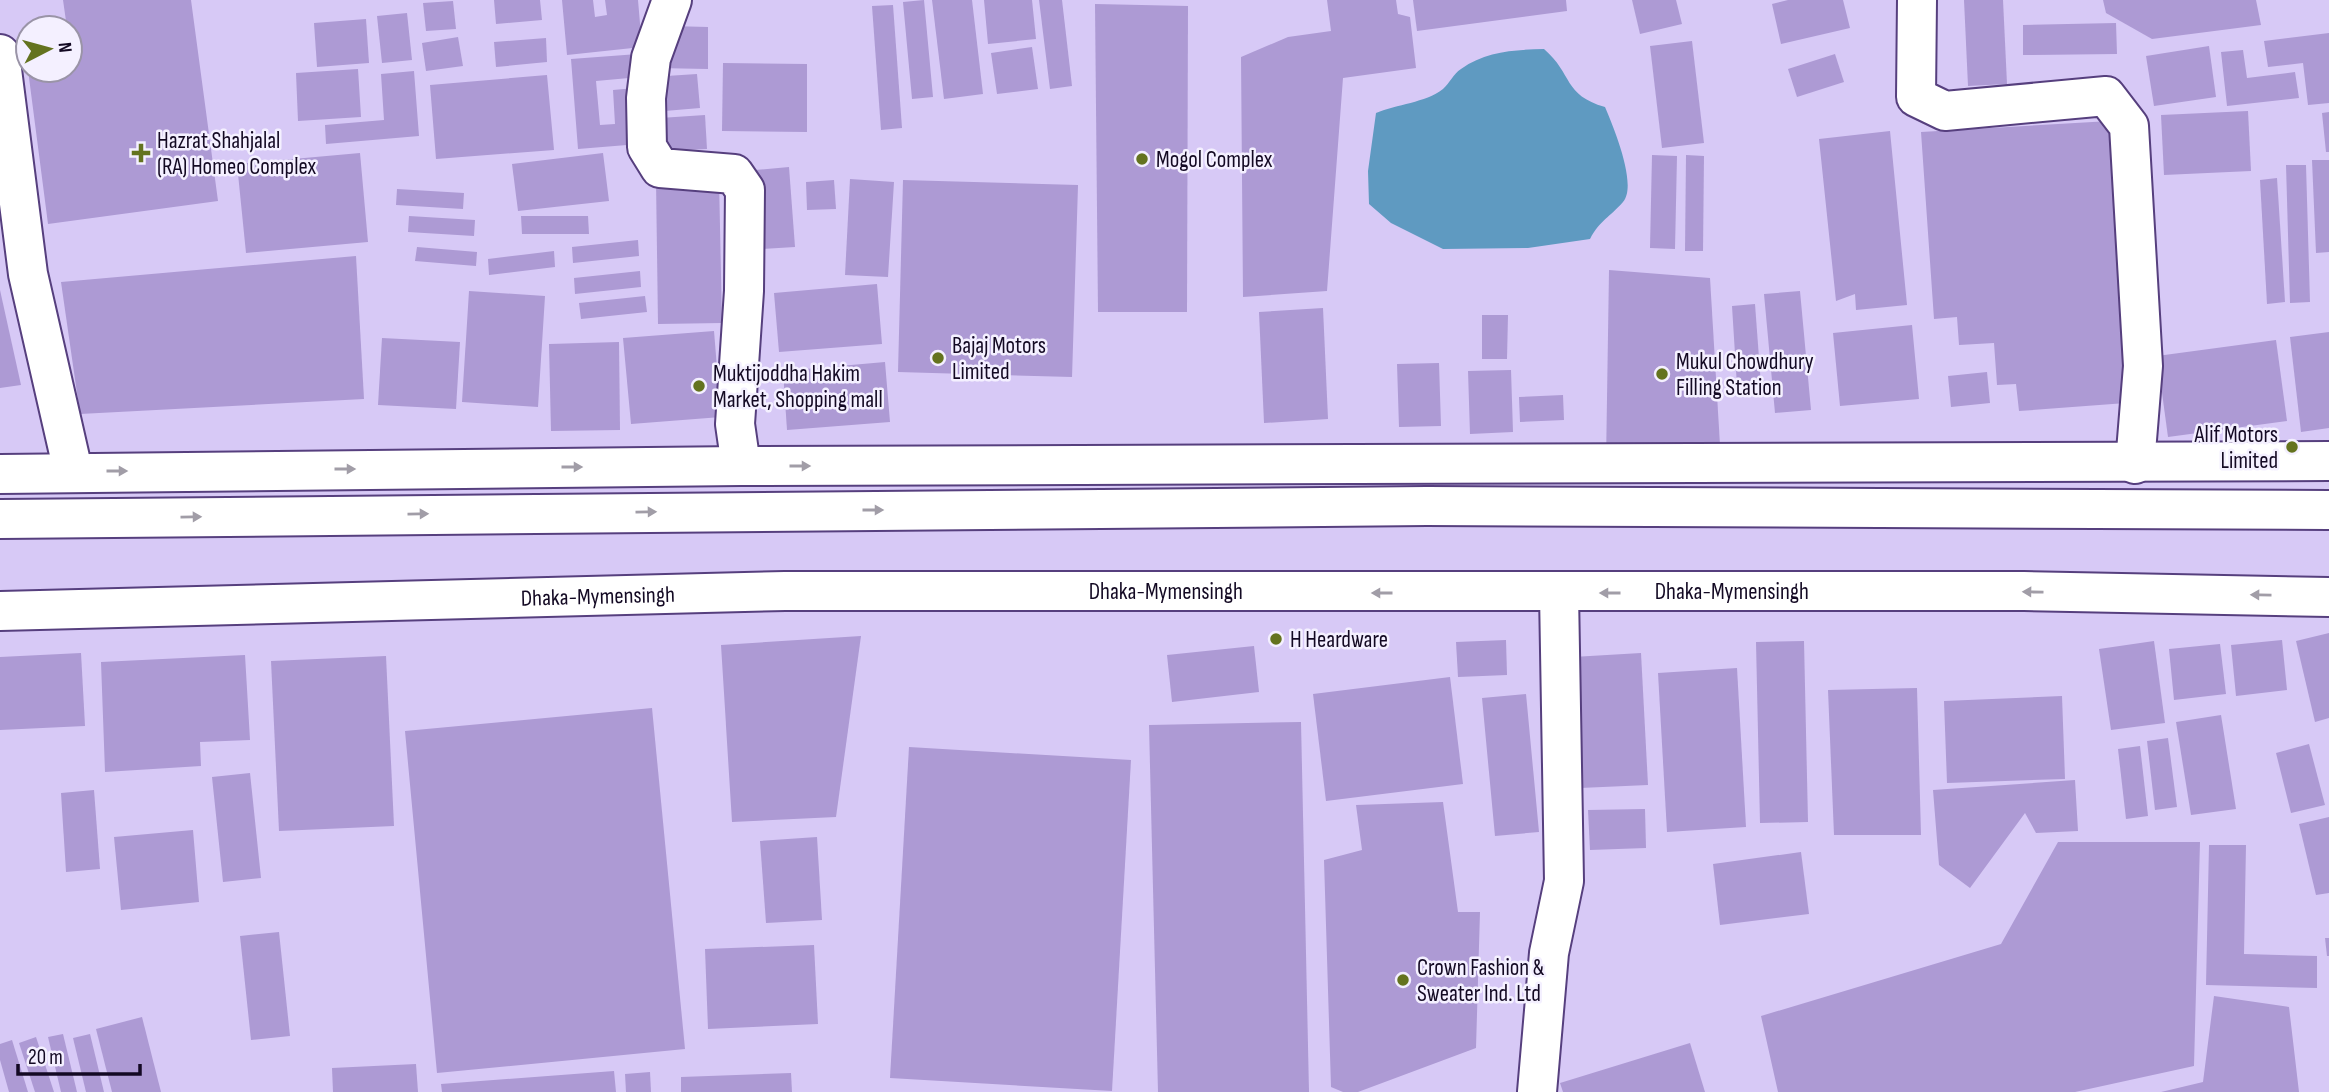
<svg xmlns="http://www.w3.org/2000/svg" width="2329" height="1092" font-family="'Sofia Sans Condensed',sans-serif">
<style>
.water{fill:#5f9ac1}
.building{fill:#ad9ad4}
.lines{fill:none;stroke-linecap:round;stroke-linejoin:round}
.street-casing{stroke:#563f7e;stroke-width:42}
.highway-casing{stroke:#563f7e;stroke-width:42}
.street{stroke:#fff;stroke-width:38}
.highway{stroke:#fff;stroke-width:38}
.oneway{fill:#a19da7}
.poi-dot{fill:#64731f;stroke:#f4f0ff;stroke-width:2.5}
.labels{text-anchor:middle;stroke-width:5;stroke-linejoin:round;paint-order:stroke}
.poi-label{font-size:23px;fill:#130923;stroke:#f4f0ff;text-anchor:start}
.street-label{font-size:23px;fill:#130923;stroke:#f4f0ff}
</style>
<rect width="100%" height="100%" fill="#d7c9f6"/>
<path class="water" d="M1544,49C1573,74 1563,95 1605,107C1613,126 1638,185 1623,202C1610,217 1600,220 1590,239L1528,248L1443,249L1391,223L1369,204L1368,171L1376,113C1397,104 1425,103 1443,89C1450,83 1453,74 1461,69C1486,51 1514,50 1544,49Z"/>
<g class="building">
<path d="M63,0H191L218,201L48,224L28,70H70V28H67Z"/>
<path d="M494,0H540L542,20L496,24Z"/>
<path d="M562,0H593L595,17L607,15L605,0H638L642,47L567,55Z"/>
<path d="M924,0L933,97L912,99L903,2Z"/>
<path d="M932,0H972L983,94L944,99Z"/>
<path d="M984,0H1032L1036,39L988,44Z"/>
<path d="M1039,0H1062L1072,86L1050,89Z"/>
<path d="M1327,0H1396L1398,14L1410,17L1416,68L1343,78L1327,291L1243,297L1241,57L1288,37L1331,31Z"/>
<path d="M1413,0H1566L1567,11L1417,31Z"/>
<path d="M1632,0H1676L1682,24L1640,34Z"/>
<path d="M1788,0H1843L1850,28L1781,44L1772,4Z"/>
<path d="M1964,0H2003L2007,84L1968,86Z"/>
<path d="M2103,0H2256L2261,25L2152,39L2106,13Z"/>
<path d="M453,1L456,29L426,31L423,3Z"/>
<path d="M1095,4L1188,6L1187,312H1098Z"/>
<path d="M893,5L902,128L881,130L872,6Z"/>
<path d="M407,13L412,60L382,63L377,16Z"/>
<path d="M366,19L369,63L317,67L314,23Z"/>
<path d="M2116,23L2117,54L2023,55V25Z"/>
<path d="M670,26L708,27V69L657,68Z"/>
<path d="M2329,33V103L2308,105L2303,63L2268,67L2264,41Z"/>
<path d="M458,37L463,66L426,71L422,43Z"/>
<path d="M546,38L547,62L496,67L494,42Z"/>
<path d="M1692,41L1704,143L1662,148L1650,46Z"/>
<path d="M2209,46L2216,97L2154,106L2146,56Z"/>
<path d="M1032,47L1038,89L997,94L991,53Z"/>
<path d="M2243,50L2247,78L2295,72L2299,98L2227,106L2221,52Z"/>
<path d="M638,54L640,77L596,81L600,125L615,124L613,90L635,88L639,144L578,149L571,59Z"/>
<path d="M1835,54L1844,82L1797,97L1788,69Z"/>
<path d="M723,63L807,64V132L722,131Z"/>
<path d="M358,69L361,117L298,121L296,73Z"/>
<path d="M414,71L419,136L326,144L325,125L384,120L381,74Z"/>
<path d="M697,74L700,108L653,112L651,77Z"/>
<path d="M547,75L554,150L436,159L430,85Z"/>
<path d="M2248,111L2251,171L2164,175L2161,115Z"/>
<path d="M2329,112V152H2326L2322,113Z"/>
<path d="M705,115L707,149L662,151L660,118Z"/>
<path d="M2110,121L2126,403L2019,411L2016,384L1997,385L1994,343L1959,345L1957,317L1934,319L1921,132Z"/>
<path d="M1890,131L1907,305L1856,310L1855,294L1836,301L1819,139Z"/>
<path d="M360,153L368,242L246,253L237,164Z"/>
<path d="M603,153L609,201L518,211L512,164Z"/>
<path d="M1652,155L1677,156L1675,249L1650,248Z"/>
<path d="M1686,155L1704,156L1703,251H1685Z"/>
<path d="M2312,160H2329V252L2316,253Z"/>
<path d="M2286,165H2306L2310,302L2290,303Z"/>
<path d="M789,167L795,247L761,249L755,170Z"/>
<path d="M2277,178L2285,302L2267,304L2260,180Z"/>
<path d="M719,179L722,323L658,324L656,180Z"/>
<path d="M850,179L894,182L888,277L845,275Z"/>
<path d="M834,180L836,209L807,210L806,182Z"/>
<path d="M903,180L1078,185L1072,377L898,372Z"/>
<path d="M397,189L464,193L463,209L396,205Z"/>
<path d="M409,216L475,220L474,236L408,232Z"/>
<path d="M521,216H588L589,234H522Z"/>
<path d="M638,240L639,256L573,263L572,247Z"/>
<path d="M417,247L477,252L476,266L415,261Z"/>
<path d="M554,251L555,267L489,275L488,259Z"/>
<path d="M356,256L364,399L80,414L61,282Z"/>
<path d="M1609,270L1710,278L1720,445L1606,463Z"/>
<path d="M640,271L641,287L575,294L574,278Z"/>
<path d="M877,284L882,344L779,352L774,293Z"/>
<path d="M0,290L21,385L0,388Z"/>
<path d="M469,291L545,296L538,407L462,402Z"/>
<path d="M1800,291L1811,410L1775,413L1764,294Z"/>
<path d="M645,296L647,312L581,319L579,303Z"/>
<path d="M1755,304L1761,385L1737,386L1732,306Z"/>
<path d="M1323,308L1328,419L1264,423L1259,312Z"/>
<path d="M1482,315H1508L1507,359H1482Z"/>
<path d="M1912,325L1919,399L1840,406L1833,333Z"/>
<path d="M714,331L721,417L631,424L623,338Z"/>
<path d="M2329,332V428L2301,432L2290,337Z"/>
<path d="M382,338L460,342L456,409L378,405Z"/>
<path d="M2276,340L2287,421L2168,437L2157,356Z"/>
<path d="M619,342L620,430L551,431L549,344Z"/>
<path d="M885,362L890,422L787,430L783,371Z"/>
<path d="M1439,363L1441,426L1399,427L1397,364Z"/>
<path d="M1511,370L1513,432L1470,434L1468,371Z"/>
<path d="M1987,372L1990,403L1951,407L1948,376Z"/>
<path d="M1563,395L1564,420L1520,422L1519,397Z"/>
<path d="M2329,633V718L2315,722L2296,641Z"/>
<path d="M861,636L836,817L732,822L721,645Z"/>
<path d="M1506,640L1507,675L1458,677L1456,642Z"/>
<path d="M2282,640L2287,690L2236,696L2231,645Z"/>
<path d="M1804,641L1808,822L1760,823L1756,642Z"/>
<path d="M2154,641L2165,723L2111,730L2099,649Z"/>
<path d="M2220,644L2226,694L2174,700L2169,649Z"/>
<path d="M1254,646L1259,692L1172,702L1167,655Z"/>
<path d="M81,653L85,726L0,730V657Z"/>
<path d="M1641,653L1648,785L1580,788L1573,657Z"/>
<path d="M245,655L250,740L200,742L201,766L105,772L101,662Z"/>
<path d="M386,656L394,826L279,831L271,661Z"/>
<path d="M1737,668L1746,827L1667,832L1658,673Z"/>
<path d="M1450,677L1463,784L1326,801L1313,694Z"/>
<path d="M1917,688L1921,835H1834L1828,690Z"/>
<path d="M1526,694L1539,832L1495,836L1482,698Z"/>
<path d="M2062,696L2065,779L1947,783L1944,701Z"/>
<path d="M652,708L685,1049L437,1073L405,731Z"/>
<path d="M2221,715L2236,809L2191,815L2176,722Z"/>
<path d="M1301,722L1309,1092H1158L1149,725Z"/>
<path d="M2168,738L2177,807L2155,810L2147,741Z"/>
<path d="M2309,744L2325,805L2291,813L2276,753Z"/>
<path d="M2140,746L2148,816L2126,819L2118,749Z"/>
<path d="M909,747L1131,760L1112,1091L890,1078Z"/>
<path d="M250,773L261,878L223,882L212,777Z"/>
<path d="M2075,780L2078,831L2036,833L2025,813L1970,888L1939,865L1933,790Z"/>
<path d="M94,790L100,869L66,872L61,793Z"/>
<path d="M1443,802L1458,912H1480L1476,1048L1358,1092H1343L1331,1087L1324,860L1362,850L1356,805Z"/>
<path d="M1645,809L1646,848L1590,850L1588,810Z"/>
<path d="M2329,817V893L2316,895L2299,824Z"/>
<path d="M193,830L199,902L121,910L114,837Z"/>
<path d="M817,837L822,920L766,923L760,841Z"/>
<path d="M2058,842H2200L2194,1066L2075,1092H1778L1761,1016L2001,944Z"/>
<path d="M2209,845H2246L2244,954L2317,956V988L2206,985Z"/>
<path d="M1801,852L1809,914L1720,925L1713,864Z"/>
<path d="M279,932L290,1036L251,1040L240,936Z"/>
<path d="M2325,938H2329V956H2327Z"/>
<path d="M814,945L818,1024L708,1029L705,949Z"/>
<path d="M2214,996L2289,1007L2299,1092H2161L2203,1082Z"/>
<path d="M142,1017L161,1092H112L96,1029Z"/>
<path d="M63,1034L77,1092H61L48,1037Z"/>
<path d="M90,1034L104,1092H86L73,1038Z"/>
<path d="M36,1037L54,1092H35L19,1043Z"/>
<path d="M12,1040L28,1092H9L0,1060V1044Z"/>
<path d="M1690,1043L1705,1092H1563L1560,1083Z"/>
<path d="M416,1064L418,1092H333L332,1068Z"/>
<path d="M614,1071L616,1092H442L441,1084Z"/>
<path d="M650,1072L651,1092H626L625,1074Z"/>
<path d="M791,1073L792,1092H681V1077Z"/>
</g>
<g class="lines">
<defs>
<g id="street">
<path d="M672,0L651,58L646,98L647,147L660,168L734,174L745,190L744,291L735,424L741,466"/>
<path d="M1917,0L1916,97L1945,111L2106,96L2129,126L2143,366L2135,464"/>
<path d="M0,54L28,274L73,471"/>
<path d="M1537,1092L1549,953L1564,881L1559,593"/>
</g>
<g id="highway">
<path d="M0,474L741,466L2329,461"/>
<path d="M0,519L1427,506L2329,510"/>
<path id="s1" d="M0,611L785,591H2024L2329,597"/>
</g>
</defs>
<use href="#street" class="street-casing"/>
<use href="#highway" class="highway-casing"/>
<use href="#street" class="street"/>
<use href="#highway" class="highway"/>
</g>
<defs><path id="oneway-solid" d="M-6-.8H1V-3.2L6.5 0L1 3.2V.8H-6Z" transform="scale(1.75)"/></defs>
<g class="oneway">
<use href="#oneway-solid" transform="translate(800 466)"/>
<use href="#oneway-solid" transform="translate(572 467)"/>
<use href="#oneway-solid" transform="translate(345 469)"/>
<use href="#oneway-solid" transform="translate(117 471)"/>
<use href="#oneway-solid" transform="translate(873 510)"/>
<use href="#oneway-solid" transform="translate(646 512) rotate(-1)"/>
<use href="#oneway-solid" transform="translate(418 514) rotate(-1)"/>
<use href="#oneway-solid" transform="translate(191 517) rotate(-1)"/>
<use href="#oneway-solid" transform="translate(2033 592) rotate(-179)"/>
<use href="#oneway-solid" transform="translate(1382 593) rotate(-180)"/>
<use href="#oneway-solid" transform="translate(1610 593) rotate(180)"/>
<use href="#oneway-solid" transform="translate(2261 595) rotate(-179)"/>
</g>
<g class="poi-dot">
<path d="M137.5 142.5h7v7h7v7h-7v7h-7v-7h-7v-7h7z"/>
<circle cx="1142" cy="159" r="7"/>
<circle cx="938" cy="358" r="7"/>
<circle cx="1662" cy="374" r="7"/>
<circle cx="699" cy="386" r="7"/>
<circle cx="2292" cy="447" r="7"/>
<circle cx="1276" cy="639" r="7"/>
<circle cx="1403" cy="980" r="7"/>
</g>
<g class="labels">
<g class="poi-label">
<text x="157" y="148">Hazrat Shahjalal<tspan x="157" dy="26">(RA) Homeo Complex</tspan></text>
<text x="1156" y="167">Mogol Complex</text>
<text x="952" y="353">Bajaj Motors<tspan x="952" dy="26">Limited</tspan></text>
<text x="1676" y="369">Mukul Chowdhury<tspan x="1676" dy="26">Filling Station</tspan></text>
<text x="713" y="381">Muktijoddha Hakim<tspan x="713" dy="26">Market, Shopping mall</tspan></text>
<text x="2278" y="442" text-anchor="end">Alif Motors<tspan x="2278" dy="26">Limited</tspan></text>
<text x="1290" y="647">H Heardware</text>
<text x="1417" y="975">Crown Fashion &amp;<tspan x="1417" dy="26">Sweater Ind. Ltd</tspan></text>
</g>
<g class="street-label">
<text dy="8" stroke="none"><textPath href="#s1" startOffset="1166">Dhaka-Mymensingh</textPath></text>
<text dy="8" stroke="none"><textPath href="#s1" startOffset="1732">Dhaka-Mymensingh</textPath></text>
<text dy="8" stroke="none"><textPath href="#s1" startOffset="598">Dhaka-Mymensingh</textPath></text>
</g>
</g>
<g transform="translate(49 49) rotate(84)"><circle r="33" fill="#f4f0ff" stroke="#9a94a7" stroke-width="2"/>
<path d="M0-5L12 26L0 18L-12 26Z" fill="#64731f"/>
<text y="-10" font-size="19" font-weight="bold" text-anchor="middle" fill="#130923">N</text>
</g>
<path d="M18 1064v10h122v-10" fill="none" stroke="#130923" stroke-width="3.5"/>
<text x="28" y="1064" font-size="21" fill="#130923" stroke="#f4f0ff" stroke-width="5" paint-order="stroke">20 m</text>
</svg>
